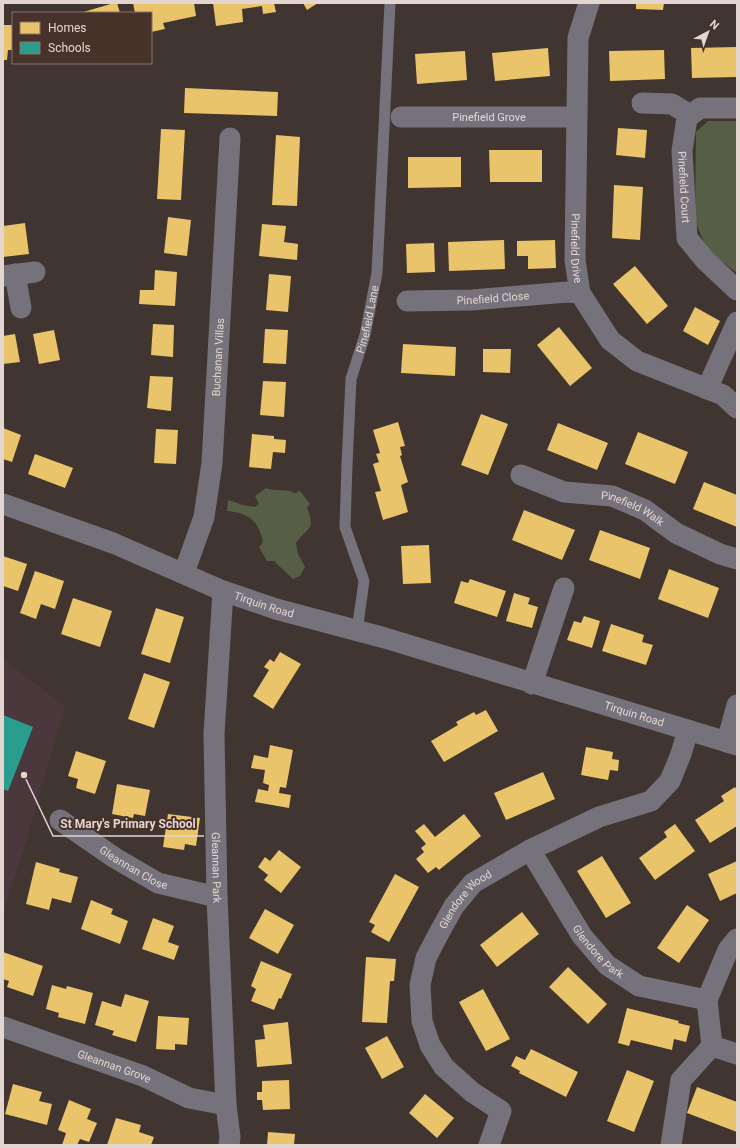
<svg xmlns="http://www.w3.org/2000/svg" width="740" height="1148" font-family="Roboto,sans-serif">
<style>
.education{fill:#4a383d}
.green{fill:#565f46}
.homes{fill:#e9c46a}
.schools{fill:#2a9d8f}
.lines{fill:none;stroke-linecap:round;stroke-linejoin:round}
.lane{stroke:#76727c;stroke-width:11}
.street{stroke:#76727c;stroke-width:21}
.labels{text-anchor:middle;stroke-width:4;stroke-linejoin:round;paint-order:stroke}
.street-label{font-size:11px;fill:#e3d5d0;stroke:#473229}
.leader{fill:none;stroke:#e3d5d0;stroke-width:1.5}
.callout-dot{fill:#e3d5d0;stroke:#473229;stroke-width:1.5}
.callout-label{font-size:12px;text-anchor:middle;font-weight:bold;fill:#e3d5d0;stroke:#473229;stroke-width:4;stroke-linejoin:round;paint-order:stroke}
</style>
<rect width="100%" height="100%" fill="#403530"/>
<path class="education" d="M3,659L65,707L26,842L3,913Z"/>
<g class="green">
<path d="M708,121H737V273L707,250L695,220L696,132Z"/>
<path d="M266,488C275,492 285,488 295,493L300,491L310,504L307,508C316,531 308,526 296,543L298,554L305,567L300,576L293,579L274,561H267L259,547L263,542C258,520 249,513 227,511L228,500L243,505L255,507L259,504L255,496Z"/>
</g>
<g class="homes">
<path d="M114,3H117L120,13H80Z"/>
<path d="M133,3H194L196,16L163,23L165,29L151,32V13H135Z"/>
<path d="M213,3H274L276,12L263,14L262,6L242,9L243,22L216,26Z"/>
<path d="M303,3H318L307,10Z"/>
<path d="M636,3H664L663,10L636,9Z"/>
<path d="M3,25H13V50H8L7,60H3Z"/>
<path d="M737,47V77L692,78L691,48Z"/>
<path d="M548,48L550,76L495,81L492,53Z"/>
<path d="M664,50L665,79L610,81L609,51Z"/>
<path d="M465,51L467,80L417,84L415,54Z"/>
<path d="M185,88L278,92L277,116L184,113Z"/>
<path d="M618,128L647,130L645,158L616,155Z"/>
<path d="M161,129L185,130L181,200L157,199Z"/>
<path d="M276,135L300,137L297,206L272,205Z"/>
<path d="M489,150H542V182H490Z"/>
<path d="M408,157H461V187L408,188Z"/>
<path d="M614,185L643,187L640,240L612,238Z"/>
<path d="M168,217L191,220L187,256L164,253Z"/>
<path d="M25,223L29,254L3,257V226Z"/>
<path d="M262,224L286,226L284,242L298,244L297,260L259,256Z"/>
<path d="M504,240L505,269L449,271L448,242Z"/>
<path d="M555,240L556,268L528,269V256H517V241Z"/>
<path d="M434,243L435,272L407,273L406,244Z"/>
<path d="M635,266L668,306L647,324L613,284Z"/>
<path d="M155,270L177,272L175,306L139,304L140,290H154Z"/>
<path d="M269,274L291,276L288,312L266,310Z"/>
<path d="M695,307L720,321L708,345L683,331Z"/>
<path d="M153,324L174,325L173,357L151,355Z"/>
<path d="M559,327L592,368L570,386L537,345Z"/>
<path d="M265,329L288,330L286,364L263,363Z"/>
<path d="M54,330L60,360L39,364L33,334Z"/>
<path d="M15,334L20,362L3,364V336Z"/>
<path d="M403,344L456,347L455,376L401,373Z"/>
<path d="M483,349H511L510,373L483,372Z"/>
<path d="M150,376L173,377L171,411L147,408Z"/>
<path d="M263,381L286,382L284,417L260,415Z"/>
<path d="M481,414L508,424L488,475L461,465Z"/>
<path d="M398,422L405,446L400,447L402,455L400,456L408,482L401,485L408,512L383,520L375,492L381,491L373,464L379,462L376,454L380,453L373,430Z"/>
<path d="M558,423L608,443L597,470L547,450Z"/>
<path d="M3,428L21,435L12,462L3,459Z"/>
<path d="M156,429L178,430L176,464L154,463Z"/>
<path d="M638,432L688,452L675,484L625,464Z"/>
<path d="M252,434L274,436V439L286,440L285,453L273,452L271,469L249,467Z"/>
<path d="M35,454L73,468L65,488L28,474Z"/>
<path d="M704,482L737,495V527L693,509Z"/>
<path d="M524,510L575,530L562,560L512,540Z"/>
<path d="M600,530L650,548L640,579L589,560Z"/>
<path d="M429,545L431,583L403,584L401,546Z"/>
<path d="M3,556L27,564L18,591L3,586Z"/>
<path d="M669,569L719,588L708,618L658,599Z"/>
<path d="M35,571L64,581L55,609L41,604L36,619L20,613Z"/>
<path d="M470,579L506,591L497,617L454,603L461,581L468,583Z"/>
<path d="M514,593L530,598L528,604L538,607L532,628L506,621Z"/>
<path d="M73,598L112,611L100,647L61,634Z"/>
<path d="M156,608L184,617L170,663L141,654Z"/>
<path d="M584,616L600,621L592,648L567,640L574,621L581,623Z"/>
<path d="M611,624L644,635L642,642L653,645L646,665L602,651Z"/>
<path d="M280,652L301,664L273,709L253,696L269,670L264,667L270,659L274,662Z"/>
<path d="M144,673L170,682L154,728L128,719Z"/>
<path d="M486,710L498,731L444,762L431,741L458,725L456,722L474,712L476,715Z"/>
<path d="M270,745L293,750L286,788L280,787L279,793L291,795L289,808L255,802L258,789L268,791L269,785L263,783L265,770L251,768L254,755L268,758Z"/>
<path d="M586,747L613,752L612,759L619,760L618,771L610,770L608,780L581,775Z"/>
<path d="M76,751L106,761L95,794L76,788L78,779L68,776Z"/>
<path d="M543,772L555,799L506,820L494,793Z"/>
<path d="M117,784L150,790L145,816L134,814L133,818L112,814Z"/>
<path d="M735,787L737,790V826L710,843L695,820L724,801L721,796Z"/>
<path d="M168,814L200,818L196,846L185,844L184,850L163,847Z"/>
<path d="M464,814L481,836L439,870L436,867L428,873L416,859L424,852L421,848L426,844L415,831L424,824L435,837Z"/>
<path d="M675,824L695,851L655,880L639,858L667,837L664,832Z"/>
<path d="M279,850L301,867L281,893L264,880L268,875L258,867L265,857L270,861Z"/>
<path d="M602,856L631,903L606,918L577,871Z"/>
<path d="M737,861V893L720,901L708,874Z"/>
<path d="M36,862L60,869L59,872L78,877L71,903L52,898L49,910L26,904Z"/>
<path d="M395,874L419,887L389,942L371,932L375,925L369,922Z"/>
<path d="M91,900L113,909L111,914L128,921L120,944L81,929Z"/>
<path d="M687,905L709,920L679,963L657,948Z"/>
<path d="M265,909L294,925L278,954L249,938Z"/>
<path d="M522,912L539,934L497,967L480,945Z"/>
<path d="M153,918L174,926L168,942L179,946L174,960L142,949Z"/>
<path d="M3,952L43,966L33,996L7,987L9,981L3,979Z"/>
<path d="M366,957L396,959L394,981H390L387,1023L362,1022Z"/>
<path d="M261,961L292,974L281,999L279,998L274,1010L251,1001L256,989L251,986Z"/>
<path d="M568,967L607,1004L588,1024L549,987Z"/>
<path d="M52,985L66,989L67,986L93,993L85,1024L58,1017L59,1013L46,1009Z"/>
<path d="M483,989L510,1039L486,1051L459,1002Z"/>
<path d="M125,994L149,1001L136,1042L112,1035L114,1031L95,1025L102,1001L121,1007Z"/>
<path d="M627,1008L679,1021L678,1023L690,1026L686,1042L674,1039L672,1050L631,1040L629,1046L618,1043Z"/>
<path d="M158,1016L189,1018L187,1045L175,1044V1050L156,1049Z"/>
<path d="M288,1022L292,1064L257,1067L255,1040L265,1039L263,1025Z"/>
<path d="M387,1036L404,1067L382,1079L365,1048Z"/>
<path d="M531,1049L578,1072L566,1097L519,1073L520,1071L511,1066L516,1056L525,1060Z"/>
<path d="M627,1070L654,1081L634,1132L607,1121Z"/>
<path d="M289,1080L290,1109L263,1110L262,1100H257V1092H262V1081Z"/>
<path d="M13,1084L42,1092L39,1101L52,1104L47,1125L5,1114Z"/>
<path d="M697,1087L737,1102V1132L687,1113Z"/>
<path d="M425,1094L454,1118L437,1138L409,1113Z"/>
<path d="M69,1100L91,1109L87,1119L97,1123L89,1142L80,1139L77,1145H62L66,1133L58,1130Z"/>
<path d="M116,1118L141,1125L139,1132L154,1137L151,1145H107Z"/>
<path d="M268,1132L295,1134L294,1145H267Z"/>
</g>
<path class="schools" d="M3,715L33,727L8,791L3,789Z"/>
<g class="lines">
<path class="lane" id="s1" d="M357,631L364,581L345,527L347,465L351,379L365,335L377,273L390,3"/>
<g class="street">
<path id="s2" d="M589,3L578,38L575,260L580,293L610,340L637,361L723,395L737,408"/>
<path d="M642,103L672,104L690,115"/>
<path id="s3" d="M737,108H700L687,118L682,151L687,238L705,260L737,290"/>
<path id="s4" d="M401,117H577"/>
<path d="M15,274L21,308"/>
<path d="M3,276L35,272"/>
<path id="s5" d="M407,301L472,300L567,292L580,293"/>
<path d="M707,389L737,322"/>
<path id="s6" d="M521,475L564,492L612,496L645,510L676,533L720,554L737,559"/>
<path id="s7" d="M3,504L113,543L223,591L276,609L385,638L737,745"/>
<path id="s8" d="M184,573L204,517L212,463L230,138"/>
<path id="s9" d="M223,591L214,734L217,897L226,1105L230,1137L229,1145"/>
<path d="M532,684L564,588"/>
<path d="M727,742L737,705"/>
<path id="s10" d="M60,820L115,858L158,883L217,897"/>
<path id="s11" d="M530,850L582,936L607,965L639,986L707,1000"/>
<path id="s12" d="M3,1027L143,1076L189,1098L226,1105"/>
<path d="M712,1046L737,1054"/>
<path id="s13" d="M489,1145L501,1111L472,1092L444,1067L430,1045L422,1021L420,985L426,958L439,933L454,906L473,883L530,850L599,817L651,801L670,781L681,754L688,730"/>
<path d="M671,1145L681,1080L712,1046L707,1000L728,950L737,939"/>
</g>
</g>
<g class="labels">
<g class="street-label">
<text dy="4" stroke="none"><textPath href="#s4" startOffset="88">Pinefield Grove</textPath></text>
<text dy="4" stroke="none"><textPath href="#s3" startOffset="123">Pinefield Court</textPath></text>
<text dy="4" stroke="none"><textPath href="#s2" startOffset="247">Pinefield Drive</textPath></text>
<text dy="4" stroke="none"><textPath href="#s5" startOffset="86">Pinefield Close</textPath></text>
<text dy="4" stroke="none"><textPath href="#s1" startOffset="318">Pinefield Lane</textPath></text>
<text dy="4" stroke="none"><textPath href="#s8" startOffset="220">Buchanan Villas</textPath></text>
<text dy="4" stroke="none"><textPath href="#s6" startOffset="118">Pinefield Walk</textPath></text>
<text dy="4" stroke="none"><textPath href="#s7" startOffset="280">Tirquin Road</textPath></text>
<text dy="4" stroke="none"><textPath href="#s7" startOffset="666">Tirquin Road</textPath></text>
<text dy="4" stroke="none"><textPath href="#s10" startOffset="88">Gleannan Close</textPath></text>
<text dy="4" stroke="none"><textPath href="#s9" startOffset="277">Gleannan Park</textPath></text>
<text dy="4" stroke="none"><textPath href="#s13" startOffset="295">Glendore Wood</textPath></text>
<text dy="4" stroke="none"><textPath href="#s11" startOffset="123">Glendore Park</textPath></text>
<text dy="4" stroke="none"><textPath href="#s12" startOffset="118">Gleannan Grove</textPath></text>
</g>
</g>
<path class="leader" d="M24 775L53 836H204"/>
<circle class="callout-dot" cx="24" cy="775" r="4"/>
<g class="callout-label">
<text x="128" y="828">St Mary's Primary School</text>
</g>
<rect width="740" height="1148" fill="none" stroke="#e3d5d0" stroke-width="8"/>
<rect x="12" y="12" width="140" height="52" fill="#473229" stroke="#85736c"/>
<rect x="20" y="22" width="20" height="12" fill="#e9c46a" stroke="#85736c"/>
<text x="48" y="32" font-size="12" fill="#e3d5d0">Homes</text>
<rect x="20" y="42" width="20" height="12" fill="#2a9d8f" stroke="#85736c"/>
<text x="48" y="52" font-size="12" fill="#e3d5d0">Schools</text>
<g transform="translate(708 32) rotate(41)" stroke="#473229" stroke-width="3" paint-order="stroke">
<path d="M0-3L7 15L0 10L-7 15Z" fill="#e3d5d0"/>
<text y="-6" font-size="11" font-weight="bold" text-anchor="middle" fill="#e3d5d0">N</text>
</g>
</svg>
